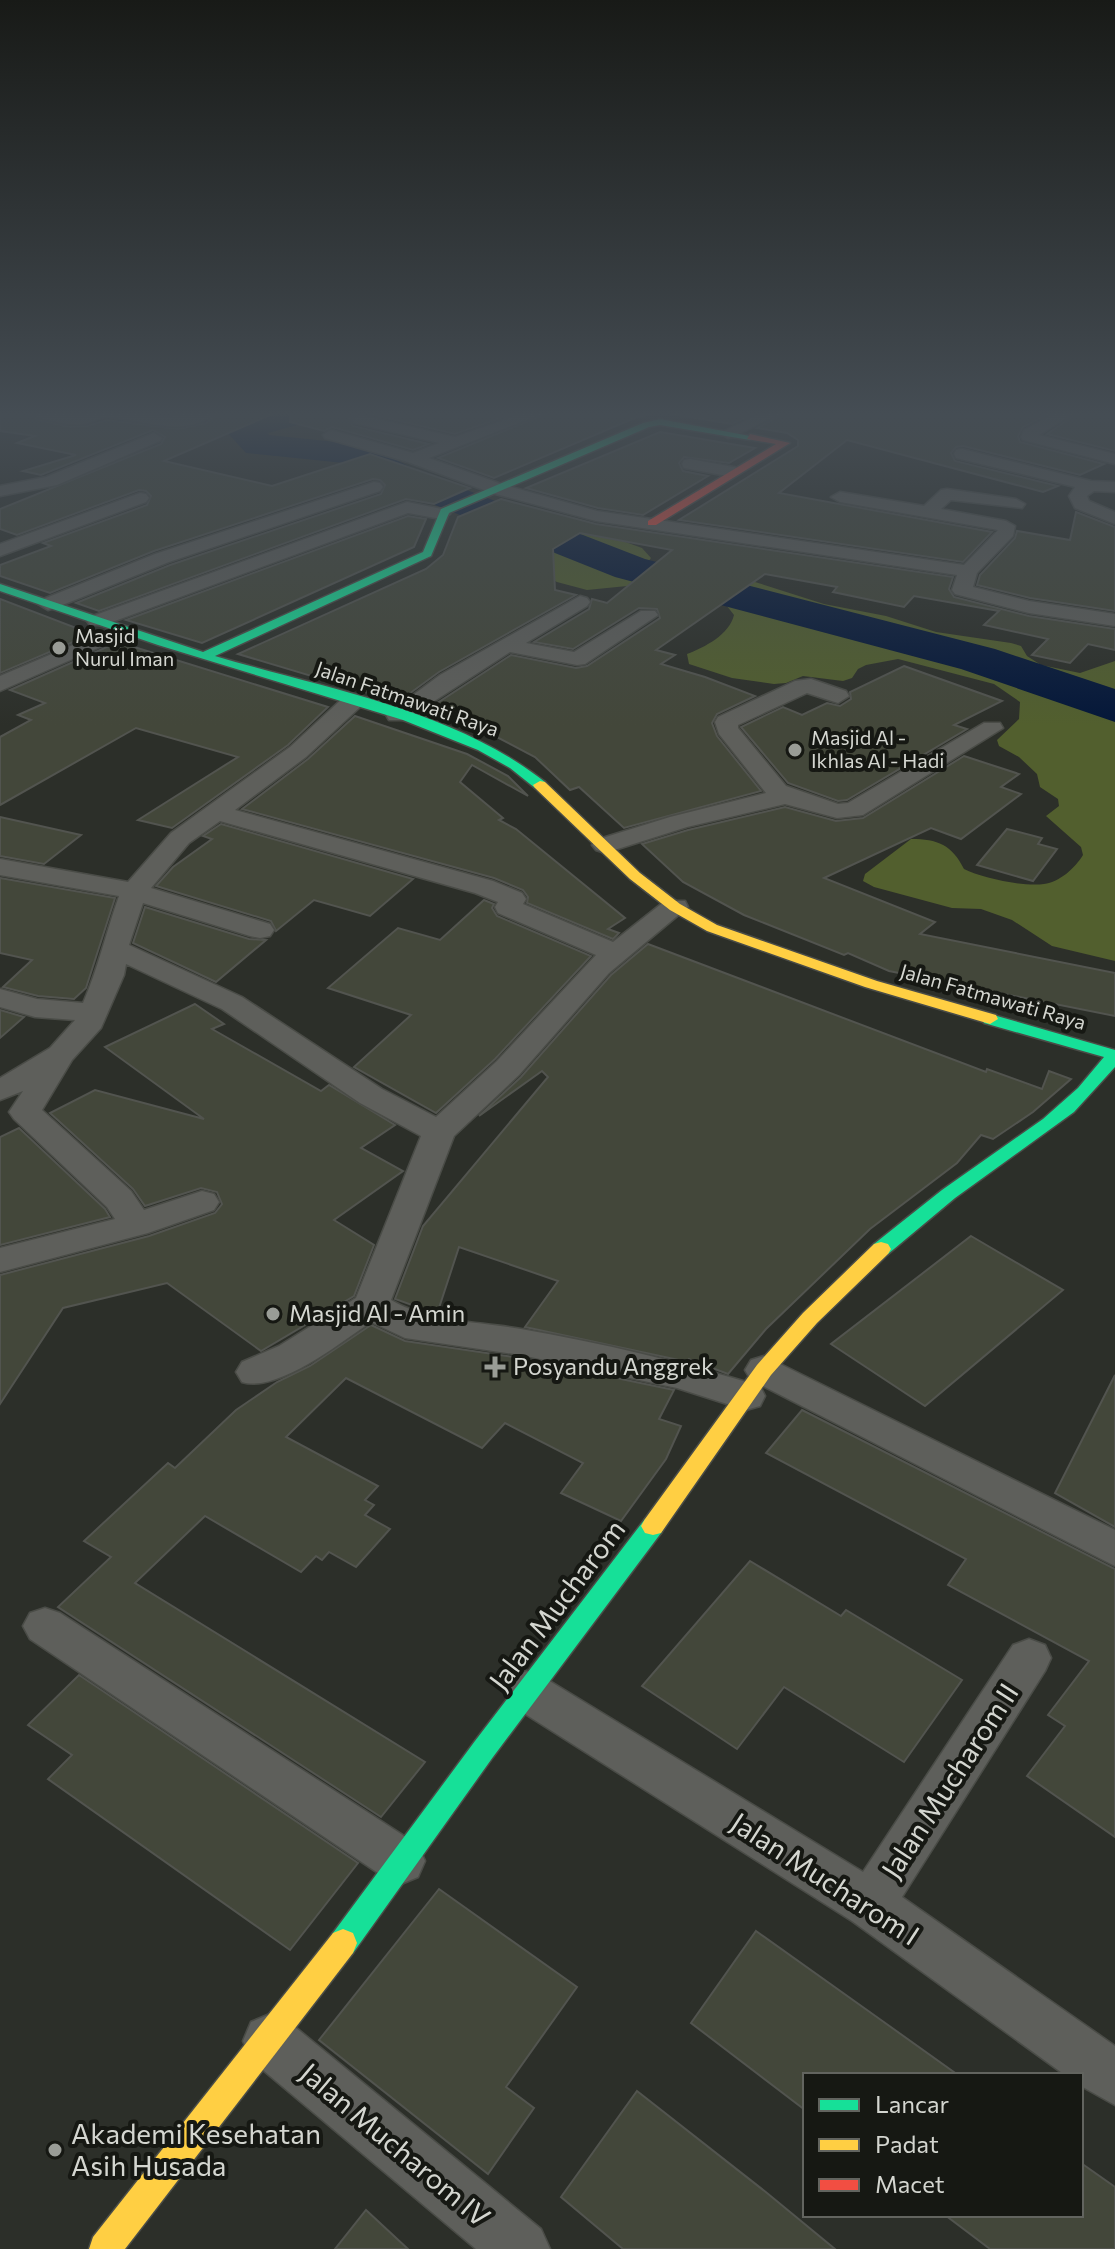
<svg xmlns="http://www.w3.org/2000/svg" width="1115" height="2249" font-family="Commissioner,sans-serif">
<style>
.forest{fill:#525f2e}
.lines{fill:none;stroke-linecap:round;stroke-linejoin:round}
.river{fill:#041739;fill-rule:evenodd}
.building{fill:#43473a;stroke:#52544f;stroke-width:2}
.street-casing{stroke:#4a4c47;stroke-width:3}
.fast-casing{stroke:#4a4c47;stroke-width:3}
.slow-casing{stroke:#4a4c47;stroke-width:3}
.jam-casing{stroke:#4a4c47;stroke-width:3}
.street{fill:#5e5f5b;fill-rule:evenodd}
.fast{fill:#16e098;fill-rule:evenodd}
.slow{fill:#ffcf43;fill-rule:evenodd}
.jam{fill:#f24e42;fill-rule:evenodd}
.poi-dot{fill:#999c96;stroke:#161813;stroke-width:3}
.labels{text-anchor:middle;stroke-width:8;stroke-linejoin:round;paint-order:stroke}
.far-poi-label{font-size:20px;fill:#d4d6d0;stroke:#161813;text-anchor:start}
.far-street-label{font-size:20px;fill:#d4d6d0;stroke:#161813}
.poi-label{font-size:24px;fill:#d4d6d0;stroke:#161813;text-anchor:start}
.near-street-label{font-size:28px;fill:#d4d6d0;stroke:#161813}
.near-poi-label{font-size:28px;fill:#d4d6d0;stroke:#161813;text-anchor:start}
</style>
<rect width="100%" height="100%" fill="#2c2f29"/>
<path class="forest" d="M488,507L620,540L642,548L651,558L648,562L654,565L755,582L824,604L886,616L936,632L1011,643L1021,646L1027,656L1041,665L1080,673L1115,661V961L1052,946L1012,920L981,909L952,908L874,887L863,881L865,874L911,839C938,839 952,845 964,869C982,878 1024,887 1044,884C1060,882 1075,868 1083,855L1081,847L1046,816L1059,806L1058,799L1040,787L1037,774L1019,757L999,746L997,740L1019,719L1020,702L994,684L898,659L866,665L858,669L852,678L843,681L803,676L786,683L774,684L732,678L689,664L687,654C705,647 729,635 734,615L723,601L637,585L587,590L557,582L544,575Z"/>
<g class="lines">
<path class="river" d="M267,412H325L319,419L268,433L269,435L365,445L423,473L645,559L995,649L1115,689V722L961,669L615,577L395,489L344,463L246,453L224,429L229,421Z"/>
</g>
<g class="building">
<path d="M0,412H26L39,420L70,427L87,426L107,420L178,429L206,423L220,412H277L164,461L272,486L370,454L470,488L434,504L406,499L99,611L76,603L170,565L381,494L385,485L380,480L373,479L154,551L50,593L0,576V565L51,546L43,543L147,505L151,496L146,491L139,490L17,535L0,529V509L161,444L165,437L153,430L41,475L23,471L76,455L17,443L35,436L0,431Z"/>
<path d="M291,412H518L455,434L361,412L349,419L353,426L429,444L413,450L332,427L324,431L290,422Z"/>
<path d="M550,412H758L732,424L660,412L637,417L494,478L438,458Z"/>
<path d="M787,412H1052L1023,427L1018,436L1020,442L1104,464L1080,475L963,446L956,447L951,453L955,461L1058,486L1043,492L847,440L779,493L992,532L963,562L679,520L798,446V440L787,433L757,428Z"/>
<path d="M1079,412H1115V451L1047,434Z"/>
<path d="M660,432L755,448L729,463L684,457L679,463L683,471L708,476L643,515L598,508L526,488Z"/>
<path d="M501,499L596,524L953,577L949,589L954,597L1029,616L1115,629V650L1088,644L1070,663L1032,655L1048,639L984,625L999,611L914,596L904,607L833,592L837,587L765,574L656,650L675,655L661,664L705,677L755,696L717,714L712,723L717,736L761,791L624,828L579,787L570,790L535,757L491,734L425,711L511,655L576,668L587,666L660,618L657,609L639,608L573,649L534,642L589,609L592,599L607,603L672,550L580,533L553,549L555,590L576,595L439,672L398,702L238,654L426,569L443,555L458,517Z"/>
<path d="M1076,512L1115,527V611L1030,598L977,585L980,575L1015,538L1017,531L1070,540Z"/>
<path d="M408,516L426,519L414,547L202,643L126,620Z"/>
<path d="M0,599L92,634L0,673Z"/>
<path d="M118,642L328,707L288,745L172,828L138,820L238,757L136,728L0,805V737L31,720L18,715L45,703L10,690Z"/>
<path d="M904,666L1002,701L954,725L967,729L847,800L838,801L788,783L741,727L783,707L802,715L827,703L840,706L851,699L850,692Z"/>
<path d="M355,716L467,754L508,776L528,796L472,765L460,782L503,818L499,820L516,829L625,918L608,929L619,933L613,939L527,903L528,897L523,890L494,878L242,809L308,759Z"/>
<path d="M964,756L1019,774L1001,787L1021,794L961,839L931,828L824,878L935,922L920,934L1115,973V1016L889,971L848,953L844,955L744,915L683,882L642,844L688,830L785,807L836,821L863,818Z"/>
<path d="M0,817L81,835L44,864L0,856Z"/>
<path d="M221,824L413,879L370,916L314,900L276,931L271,921L156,886L173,867L212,839L203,836Z"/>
<path d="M1007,829L1042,838L1038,844L1057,849L1033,881L977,865Z"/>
<path d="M0,878L115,898L86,988L74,999L38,996L3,987L32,960L0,953Z"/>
<path d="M484,900L494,904L492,908L497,916L591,956L495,1059L436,1113L354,1067L411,1015L328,988L398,928L440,940Z"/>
<path d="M145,907L249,939L266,940L216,982L133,943Z"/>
<path d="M648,944L986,1072L987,1069L1042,1089L1049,1071L1071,1079L1033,1112L993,1139L981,1135L957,1163L870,1229L766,1329L728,1374L689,1359L688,1362L525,1327L558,1281L459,1247L437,1314L395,1299L423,1226L548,1077L542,1071L479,1116L521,1077L611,975Z"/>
<path d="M195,1004L224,1024L212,1029L321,1091L329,1085L395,1125L361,1148L403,1171L334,1220L374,1245L354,1296L261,1351L167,1283L63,1308L0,1404V1275L149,1236L215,1213L222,1204L217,1192L201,1188L145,1206L133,1189L50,1113L95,1090L204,1119L105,1047Z"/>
<path d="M0,1010L24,1017L0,1038Z"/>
<path d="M19,1128L105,1209L110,1217L0,1245V1137Z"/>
<path d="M971,1236L1063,1290L925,1406L831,1344Z"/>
<path d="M371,1325L405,1341L520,1358L674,1390L659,1419L681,1426L666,1459L621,1521L561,1493L583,1463L505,1423L482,1448L346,1378L286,1437L378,1486L365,1500L374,1505L365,1515L390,1529L356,1567L329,1552L322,1560L316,1556L301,1572L205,1516L135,1583L425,1762L381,1817L58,1607L111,1557L84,1541L168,1463L175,1468L236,1410L277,1382L310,1366Z"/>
<path d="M1115,1375V1527L1055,1493Z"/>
<path d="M802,1410L1115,1569V1837L1027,1776L1065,1726L1048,1715L1089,1661L948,1585L966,1559L766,1453Z"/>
<path d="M750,1561L841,1616L846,1610L962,1680L904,1762L784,1687L737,1749L642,1686Z"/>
<path d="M79,1675L358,1863L290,1950L48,1779L72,1755L28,1725Z"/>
<path d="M439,1889L577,1987L506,2087L534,2108L488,2174L319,2040Z"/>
<path d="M756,1931L881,2020L958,2075H805V2110L691,2023Z"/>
<path d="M637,2091L767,2193L835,2249H623L561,2197Z"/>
<path d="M1081,2163L1115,2187V2249H990L945,2215H1081Z"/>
<path d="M366,2210L408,2249H335Z"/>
</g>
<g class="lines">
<defs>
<g id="street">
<path d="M29,412L80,415L90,412H124L168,417L195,412H217C186,440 142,419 107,417C99,417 92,423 83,424C70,426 39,420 29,412Z"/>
<path d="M526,412H547L429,458L504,485L597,511L964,565L998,530L840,502L831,497L840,492L924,506L941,490L947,489L1016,499L1025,504L1022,508L951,500L941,509L1006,521L1015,526L1013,536L977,573L973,587L1029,601L1115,614V626L1029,613L955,594L952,590L957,575L596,521L492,493L408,462L325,438L323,435L331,430L413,453L439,443L354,423L352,420L360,415L455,437Z"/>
<path d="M764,412H784L734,436L728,438L720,433Z"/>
<path d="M1057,412H1076L1039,435L1115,454V464L1023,440L1021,437L1024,430Z"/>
<path d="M154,433L162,438L160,441L57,485L0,496V486L46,477Z"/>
<path d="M962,449L1091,481L1115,482V492L1094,491L1087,496L1089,501L1115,512V524L1075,508L1069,496L1075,487L956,458L954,454L956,450Z"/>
<path d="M690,459L739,468L741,472L733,477L684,468L682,464L684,460Z"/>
<path d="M374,482L380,483L383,487L380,491L169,562L55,608L48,610L38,604L41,600L155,554Z"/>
<path d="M140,493L146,494L149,498L146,502L0,556V544Z"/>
<path d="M407,502L447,510L450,514L441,519L408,513L104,625H90L87,621L90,617Z"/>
<path d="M580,596L587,598L590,602L587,606L526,643L574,652L641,611H655L658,615L585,664L577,665L510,652L405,720H389L386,715L440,675Z"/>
<path d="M120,625L130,631L127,635L0,691V676Z"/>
<path d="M811,679L846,691L849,696L838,703L807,693L738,725V728L786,786L838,804L848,803L984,723H1000L1003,728L863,815L837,818L785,804L687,827L605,853L596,850L592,845L596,840L670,817L766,793L719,734L715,722L718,717L795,681Z"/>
<path d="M351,696L359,698L362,703L359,708L306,757L235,810L493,881L522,893L526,899L523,904L613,942L665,901H685L688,907L609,973L519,1075L454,1136L391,1300C430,1323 477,1321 521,1329C602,1343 681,1362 760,1386L765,1396L760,1406L746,1410L677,1388L521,1355L405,1338L371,1322C341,1342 278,1393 242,1382L236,1372L242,1362L279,1346L356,1298L421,1136L360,1103L222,1009L126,964L124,975L101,1028L72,1060L42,1110L131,1191L144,1210L202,1191L214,1194L219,1202L214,1210L148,1233L0,1272V1248L115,1219L107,1207L14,1119L9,1112L23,1091L0,1100V1078L50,1048L75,1020L35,1017L0,1007V989L37,999L83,1003C98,969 106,932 119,896L0,875V859L128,882L171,833L290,747L343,698ZM220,821L475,893L498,902L495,907L498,913L596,955L497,1061L436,1117L382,1089L242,997L129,945L143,903L250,936L260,938L270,936L274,930L270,924L151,888L189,843Z"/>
<path d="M764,1356L1115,1530V1566L751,1380L745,1370L751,1360Z"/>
<path d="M45,1608L60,1613L418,1845L425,1861L418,1877L401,1884L384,1877L30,1639L23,1626L30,1613Z"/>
<path d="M1029,1639L1045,1645L1051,1658L1045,1671L902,1897L1115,2046V2105L1081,2086V2075H1065L852,1921L511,1705L504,1691L511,1677L527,1671L543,1677L863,1872L1013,1645Z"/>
<path d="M270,2014L289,2022L541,2229L550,2249H476L251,2060L243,2041L251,2022Z"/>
</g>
<g id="fast">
<path d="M660,419L755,437L750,440L660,425L649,427L449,513L431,556L215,656C326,689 452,709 545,782V788H535L510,768L478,750L403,720L158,645L0,591V584L203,652L423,552L441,509L643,423Z"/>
<path d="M990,1014L1115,1050V1067L1074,1112L955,1198L888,1254H874L871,1249L874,1244L942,1190L1043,1119L1078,1088L1104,1057L984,1023L982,1019Z"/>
<path d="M653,1517L661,1519L665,1526L661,1533L493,1757L353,1953L343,1957L333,1953L329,1943L333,1933L475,1741L645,1519Z"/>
</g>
<g id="slow">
<path d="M540,781L545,782L640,873L680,904L717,925L877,981L996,1015L998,1019L990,1024L865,987L707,931L670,910L630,879L535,788L533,785Z"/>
<path d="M881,1242L888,1244L891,1249L888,1254L817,1323L771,1375L661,1533L653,1535L645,1533L641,1526L645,1519L757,1365L803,1313L874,1244Z"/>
<path d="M343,1929L353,1933L357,1943L353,1953L125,2249H89L93,2237L333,1933Z"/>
</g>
<path id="jam" d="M750,434L790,443L656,525H648V521L776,444L747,439Z"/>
</defs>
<use href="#street" class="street-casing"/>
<use href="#fast" class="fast-casing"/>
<use href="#slow" class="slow-casing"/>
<use href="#jam" class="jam-casing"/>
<use href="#street" class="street"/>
<use href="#fast" class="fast"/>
<use href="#slow" class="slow"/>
<use href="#jam" class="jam"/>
</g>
<linearGradient id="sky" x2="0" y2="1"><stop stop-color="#181a17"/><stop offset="0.57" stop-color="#454d54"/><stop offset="1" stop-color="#454d54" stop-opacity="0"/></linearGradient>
<rect width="1115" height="726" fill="url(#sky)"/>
<g class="poi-dot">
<circle cx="59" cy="648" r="8"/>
<circle cx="795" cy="750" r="8"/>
<circle cx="273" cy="1314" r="8"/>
<path d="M491 1355h8v8h8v8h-8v8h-8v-8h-8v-8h8z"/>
<circle cx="55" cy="2150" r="8"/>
</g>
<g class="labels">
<g class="far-poi-label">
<text x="75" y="643">Masjid<tspan x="75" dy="23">Nurul Iman</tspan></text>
<text x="811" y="745">Masjid Al -<tspan x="811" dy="23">Ikhlas Al - Hadi</tspan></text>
</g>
<g class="far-street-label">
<text transform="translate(407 699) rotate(19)" y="7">Jalan Fatmawati Raya</text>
<text transform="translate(993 997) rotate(16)" y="7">Jalan Fatmawati Raya</text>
</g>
<g class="poi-label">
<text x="289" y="1322">Masjid Al - Amin</text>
<text x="513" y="1375">Posyandu Anggrek</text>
</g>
<g class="near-street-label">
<text transform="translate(557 1605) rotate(-53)" y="10">Jalan Mucharom</text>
<text transform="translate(950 1781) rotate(-57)" y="10">Jalan Mucharom II</text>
<text transform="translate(825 1879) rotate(33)" y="10">Jalan Mucharom I</text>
<text transform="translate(395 2145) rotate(40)" y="10">Jalan Mucharom IV</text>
</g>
<g class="near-poi-label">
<text x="71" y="2144">Akademi Kesehatan<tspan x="71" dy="32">Asih Husada</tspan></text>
</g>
</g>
<rect x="803" y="2073" width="280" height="144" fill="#161813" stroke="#62645f" stroke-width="2"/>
<rect x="819" y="2099" width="40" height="12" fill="#16e098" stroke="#62645f" stroke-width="2"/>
<text x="875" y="2113" font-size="24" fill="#d4d6d0">Lancar</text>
<rect x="819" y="2139" width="40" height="12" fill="#ffcf43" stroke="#62645f" stroke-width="2"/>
<text x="875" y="2153" font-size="24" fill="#d4d6d0">Padat</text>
<rect x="819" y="2179" width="40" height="12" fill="#f24e42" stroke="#62645f" stroke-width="2"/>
<text x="875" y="2193" font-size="24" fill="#d4d6d0">Macet</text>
</svg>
